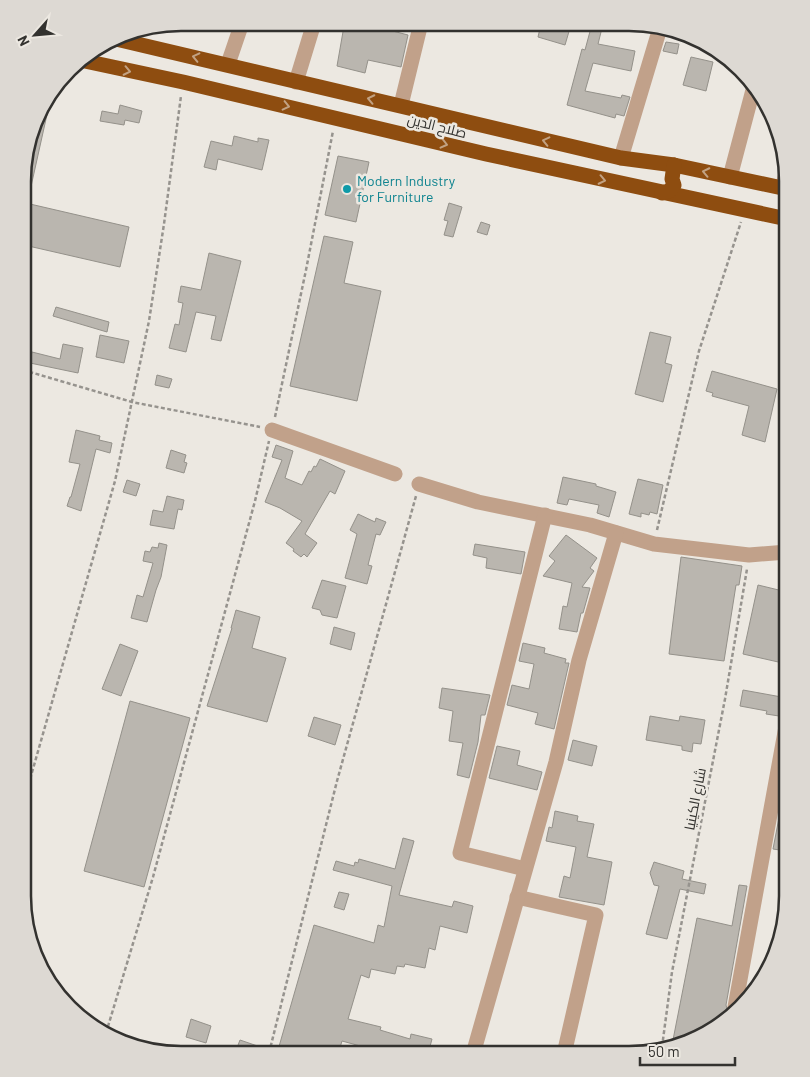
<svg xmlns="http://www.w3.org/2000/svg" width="810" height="1077" font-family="Barlow,Cairo,sans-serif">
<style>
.building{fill:#bab6af;stroke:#94918a}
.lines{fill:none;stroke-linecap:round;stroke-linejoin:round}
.path{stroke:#96938e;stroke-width:2.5;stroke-dasharray:4 2.5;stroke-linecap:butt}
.minor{stroke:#c1a18a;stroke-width:15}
.highway{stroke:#8e4d10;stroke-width:15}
.oneway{stroke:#c2a283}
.culture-dot{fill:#0f9aa8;stroke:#ece8e1;stroke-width:2}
.labels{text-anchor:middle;stroke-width:5;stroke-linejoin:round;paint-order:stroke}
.street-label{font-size:14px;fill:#33322f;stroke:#ece8e1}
.culture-label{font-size:14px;fill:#0d838f;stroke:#ece8e1;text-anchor:start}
.rim{fill:none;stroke:#33322f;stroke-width:2.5}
</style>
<rect width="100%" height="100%" fill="#ece8e1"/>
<g class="building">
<path d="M367,23H382L381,28L408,35L401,67L368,60L365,73L337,66L344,26L357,28V25L366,27Z"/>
<path d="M541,24H552L570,28L565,45L538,37Z"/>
<path d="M592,24H603L598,44L635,51L631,71L593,63L585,91L621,98L622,95L630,97L624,116L616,114L615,118L567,105L582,49L585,50Z"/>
<path d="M666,42L679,44L677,54L663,51Z"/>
<path d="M691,57L713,62L706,91L683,85Z"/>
<path d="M120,105L142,111L139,123L125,120L124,125L100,121L102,111L118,114Z"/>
<path d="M41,108L48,110L28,200H24V160Z"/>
<path d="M234,136L258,142V138L269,140L262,170L218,159L216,170L204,167L211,141L232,146Z"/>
<path d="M338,156L369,162L356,222L325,215Z"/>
<path d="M449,203L462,207L453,237L444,235L448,221L444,220Z"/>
<path d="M30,204L129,227L120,267L24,245V230Z"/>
<path d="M481,222L490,225L487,235L477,232Z"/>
<path d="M324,236L353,242L344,283L381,291L357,401L290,386Z"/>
<path d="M209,253L241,261L221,341L211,339L216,316L196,312L186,352L169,348L175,324L179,325L183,303L178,302L181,286L201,290Z"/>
<path d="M56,307L109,322L107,332L53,316Z"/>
<path d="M650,332L671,337L665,363L672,365L663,402L635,394Z"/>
<path d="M100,335L129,341L124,363L96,357Z"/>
<path d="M63,344L83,348L78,373L30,363L32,352L60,359Z"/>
<path d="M712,371L777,389L765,442L742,435L749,406L712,396L713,393L706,391Z"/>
<path d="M157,375L172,379L169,388L155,385Z"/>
<path d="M76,430L100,436L99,440L112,443L110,453L96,449L81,511L67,506L70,497H71L80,464L69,462Z"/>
<path d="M276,445L293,451L285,478L302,485L309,471L311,472L314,466L316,467L320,459L345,471L335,494L330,491L305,534L317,543L307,557L304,554L301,557L293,551L294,549L286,543L302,521L280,508L265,502L282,460L272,457Z"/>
<path d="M171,450L186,455L184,462L187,463L184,473L166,468Z"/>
<path d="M563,477L596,484V486L616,492L609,517L597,513L599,505L569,499L567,505L557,503Z"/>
<path d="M638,479L663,485L657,514L650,512L649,515L641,513V517L629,514Z"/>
<path d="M127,480L140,484L136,496L123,492Z"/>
<path d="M167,496L184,500L182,510L178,509L174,529L150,525L153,510L163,512Z"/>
<path d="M358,514L375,522L376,518L386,522L380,535L376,534L368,565L372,566L367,584L345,578L357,534L350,530Z"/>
<path d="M566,535L597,558L590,568L594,571L582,587L590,588L583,613H581L577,632L559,629L563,606L567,607L572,583L543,576L555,561L549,556Z"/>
<path d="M159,543L167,545L161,577L156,590L147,622L131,618L137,595L143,597L153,563L143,561L145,551L150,552L152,547L158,548Z"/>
<path d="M475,544L525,552L521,574L486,568L487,558L473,555Z"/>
<path d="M681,557L742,566L739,585H736L724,661L669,654Z"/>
<path d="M322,580L346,586L337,618L322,615L320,610L312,608Z"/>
<path d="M758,585L787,592V664L743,654Z"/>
<path d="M236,610L260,617L252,648L286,658L267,722L207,706L232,628H231Z"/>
<path d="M334,627L355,633L351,650L330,644Z"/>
<path d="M523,643L545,648L544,653L566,659L565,663H569L554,729L535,724L538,713L507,705L512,685L529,689L534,664L519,661Z"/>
<path d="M120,644L138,651L121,696L102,689Z"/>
<path d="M442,688L490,695L485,715H481L478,742L469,778L457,775L463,743L449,741L453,711L439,708Z"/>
<path d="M743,690L787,698L785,712L779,716L766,714L767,711L740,706Z"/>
<path d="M130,701L190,718L144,887L84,871Z"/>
<path d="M650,716L679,721L680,716L705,720L701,744L693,743L692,752L682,750V746L646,740Z"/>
<path d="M314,717L341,725L335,745L308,736Z"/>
<path d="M573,740L597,746L592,766L568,760Z"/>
<path d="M497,746L520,751L517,765L542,772L537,790L489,778Z"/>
<path d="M784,792H787V841L786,851L773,849Z"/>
<path d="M555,811L578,816L577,821L594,824L587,857L612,862L604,905L559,897L564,876L570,878L576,847L546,841L549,827L552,828Z"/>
<path d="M403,838L414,841L399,895L452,907L454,901L473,906L467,933L440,926L435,950L429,948L425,968L405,964L404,967L397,966L395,974L371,969L369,978L361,975L348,1019L381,1027L380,1030L410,1039L411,1034L432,1039L428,1054H399L376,1047L375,1050L342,1041L338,1054H292L278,1050L314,925L374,943L378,925L384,927L392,886L333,870L336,861L354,866L355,862L358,863L359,859L395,869Z"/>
<path d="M654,862L684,871L682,879L706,884L704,894L680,889L667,939L646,934L659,886L654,885L650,873Z"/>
<path d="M739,885L747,886L726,1005L728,1013L700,1038L672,1045L697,918L732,926Z"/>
<path d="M339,892L349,894L344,910L334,907Z"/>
<path d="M191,1019L211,1026L206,1043L186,1037Z"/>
<path d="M240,1040L275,1052V1054L235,1053Z"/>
</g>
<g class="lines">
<g class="path">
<path d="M23,370L132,402L260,427"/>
<path d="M275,417L306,270L333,131"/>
<path d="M657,530L699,351L741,222"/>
<path d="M23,804L115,481L149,321L164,224L181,96"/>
<path d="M106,1033L153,877L255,501L269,441"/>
<path d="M662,1047L672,972L725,699L747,569"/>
<path d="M269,1053L337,781L416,496"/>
</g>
<g class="minor">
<path d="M228,64L242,23"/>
<path d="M296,82L314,23"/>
<path d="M401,105L421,23"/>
<path d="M621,158L660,28"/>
<path d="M730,177L753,90"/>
<path d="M782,188L786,174"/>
<path d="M272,430L395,474"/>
<path d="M419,484L478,502L590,525L654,544L749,555L787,552"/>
<path d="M525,869L460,853L545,515"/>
<path d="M517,897L596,915L564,1054"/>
<path d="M735,1007L787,721"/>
<path d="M473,1054L556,762L579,660L616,533"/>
</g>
<g class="highway">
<path d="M116,39L621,158L674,165L787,189"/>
<path d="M80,60L183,82L486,154L787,219"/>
<path d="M662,193L669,191L674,185L672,179L674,165"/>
</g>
</g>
<defs><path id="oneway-chevron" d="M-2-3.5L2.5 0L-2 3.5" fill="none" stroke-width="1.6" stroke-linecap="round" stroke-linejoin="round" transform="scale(1.25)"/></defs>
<g class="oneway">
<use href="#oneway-chevron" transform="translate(196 57) rotate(-167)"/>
<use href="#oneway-chevron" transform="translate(127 71) rotate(12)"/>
<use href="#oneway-chevron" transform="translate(371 99) rotate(-168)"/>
<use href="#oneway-chevron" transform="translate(286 106) rotate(13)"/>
<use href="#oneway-chevron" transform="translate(546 141) rotate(-167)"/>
<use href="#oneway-chevron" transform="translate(444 144) rotate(14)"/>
<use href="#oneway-chevron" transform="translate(706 172) rotate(-168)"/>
<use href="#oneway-chevron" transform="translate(602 180) rotate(12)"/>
</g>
<circle class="culture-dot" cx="347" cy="189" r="5"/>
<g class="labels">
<g class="street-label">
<text transform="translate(437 126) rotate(14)" y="5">صلاح الدين</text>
<text transform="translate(695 799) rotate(-79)" y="5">شارع الكينيا</text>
</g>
<g class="culture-label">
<text x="357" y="186">Modern Industry<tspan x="357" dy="16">for Furniture</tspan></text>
</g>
</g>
<path d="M0 0H810V1077H0ZM181 31H629A150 150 0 0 1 779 181V896A150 150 0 0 1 629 1046H181A150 150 0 0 1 31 896V181A150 150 0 0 1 181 31Z" fill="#ddd9d3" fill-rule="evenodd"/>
<path class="rim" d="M181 31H629A150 150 0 0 1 779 181V896A150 150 0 0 1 629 1046H181A150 150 0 0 1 31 896V181A150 150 0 0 1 181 31Z"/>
<g transform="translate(35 35) rotate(243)" stroke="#ece8e1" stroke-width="4" paint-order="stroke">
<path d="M0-4L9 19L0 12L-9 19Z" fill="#33322f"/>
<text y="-8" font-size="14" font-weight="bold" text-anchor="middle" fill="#33322f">N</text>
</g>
<path d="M640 1057v8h95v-8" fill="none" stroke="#33322f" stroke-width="2.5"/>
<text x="648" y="1057" font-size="15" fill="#33322f" stroke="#ece8e1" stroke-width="4" paint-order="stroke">50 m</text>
</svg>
